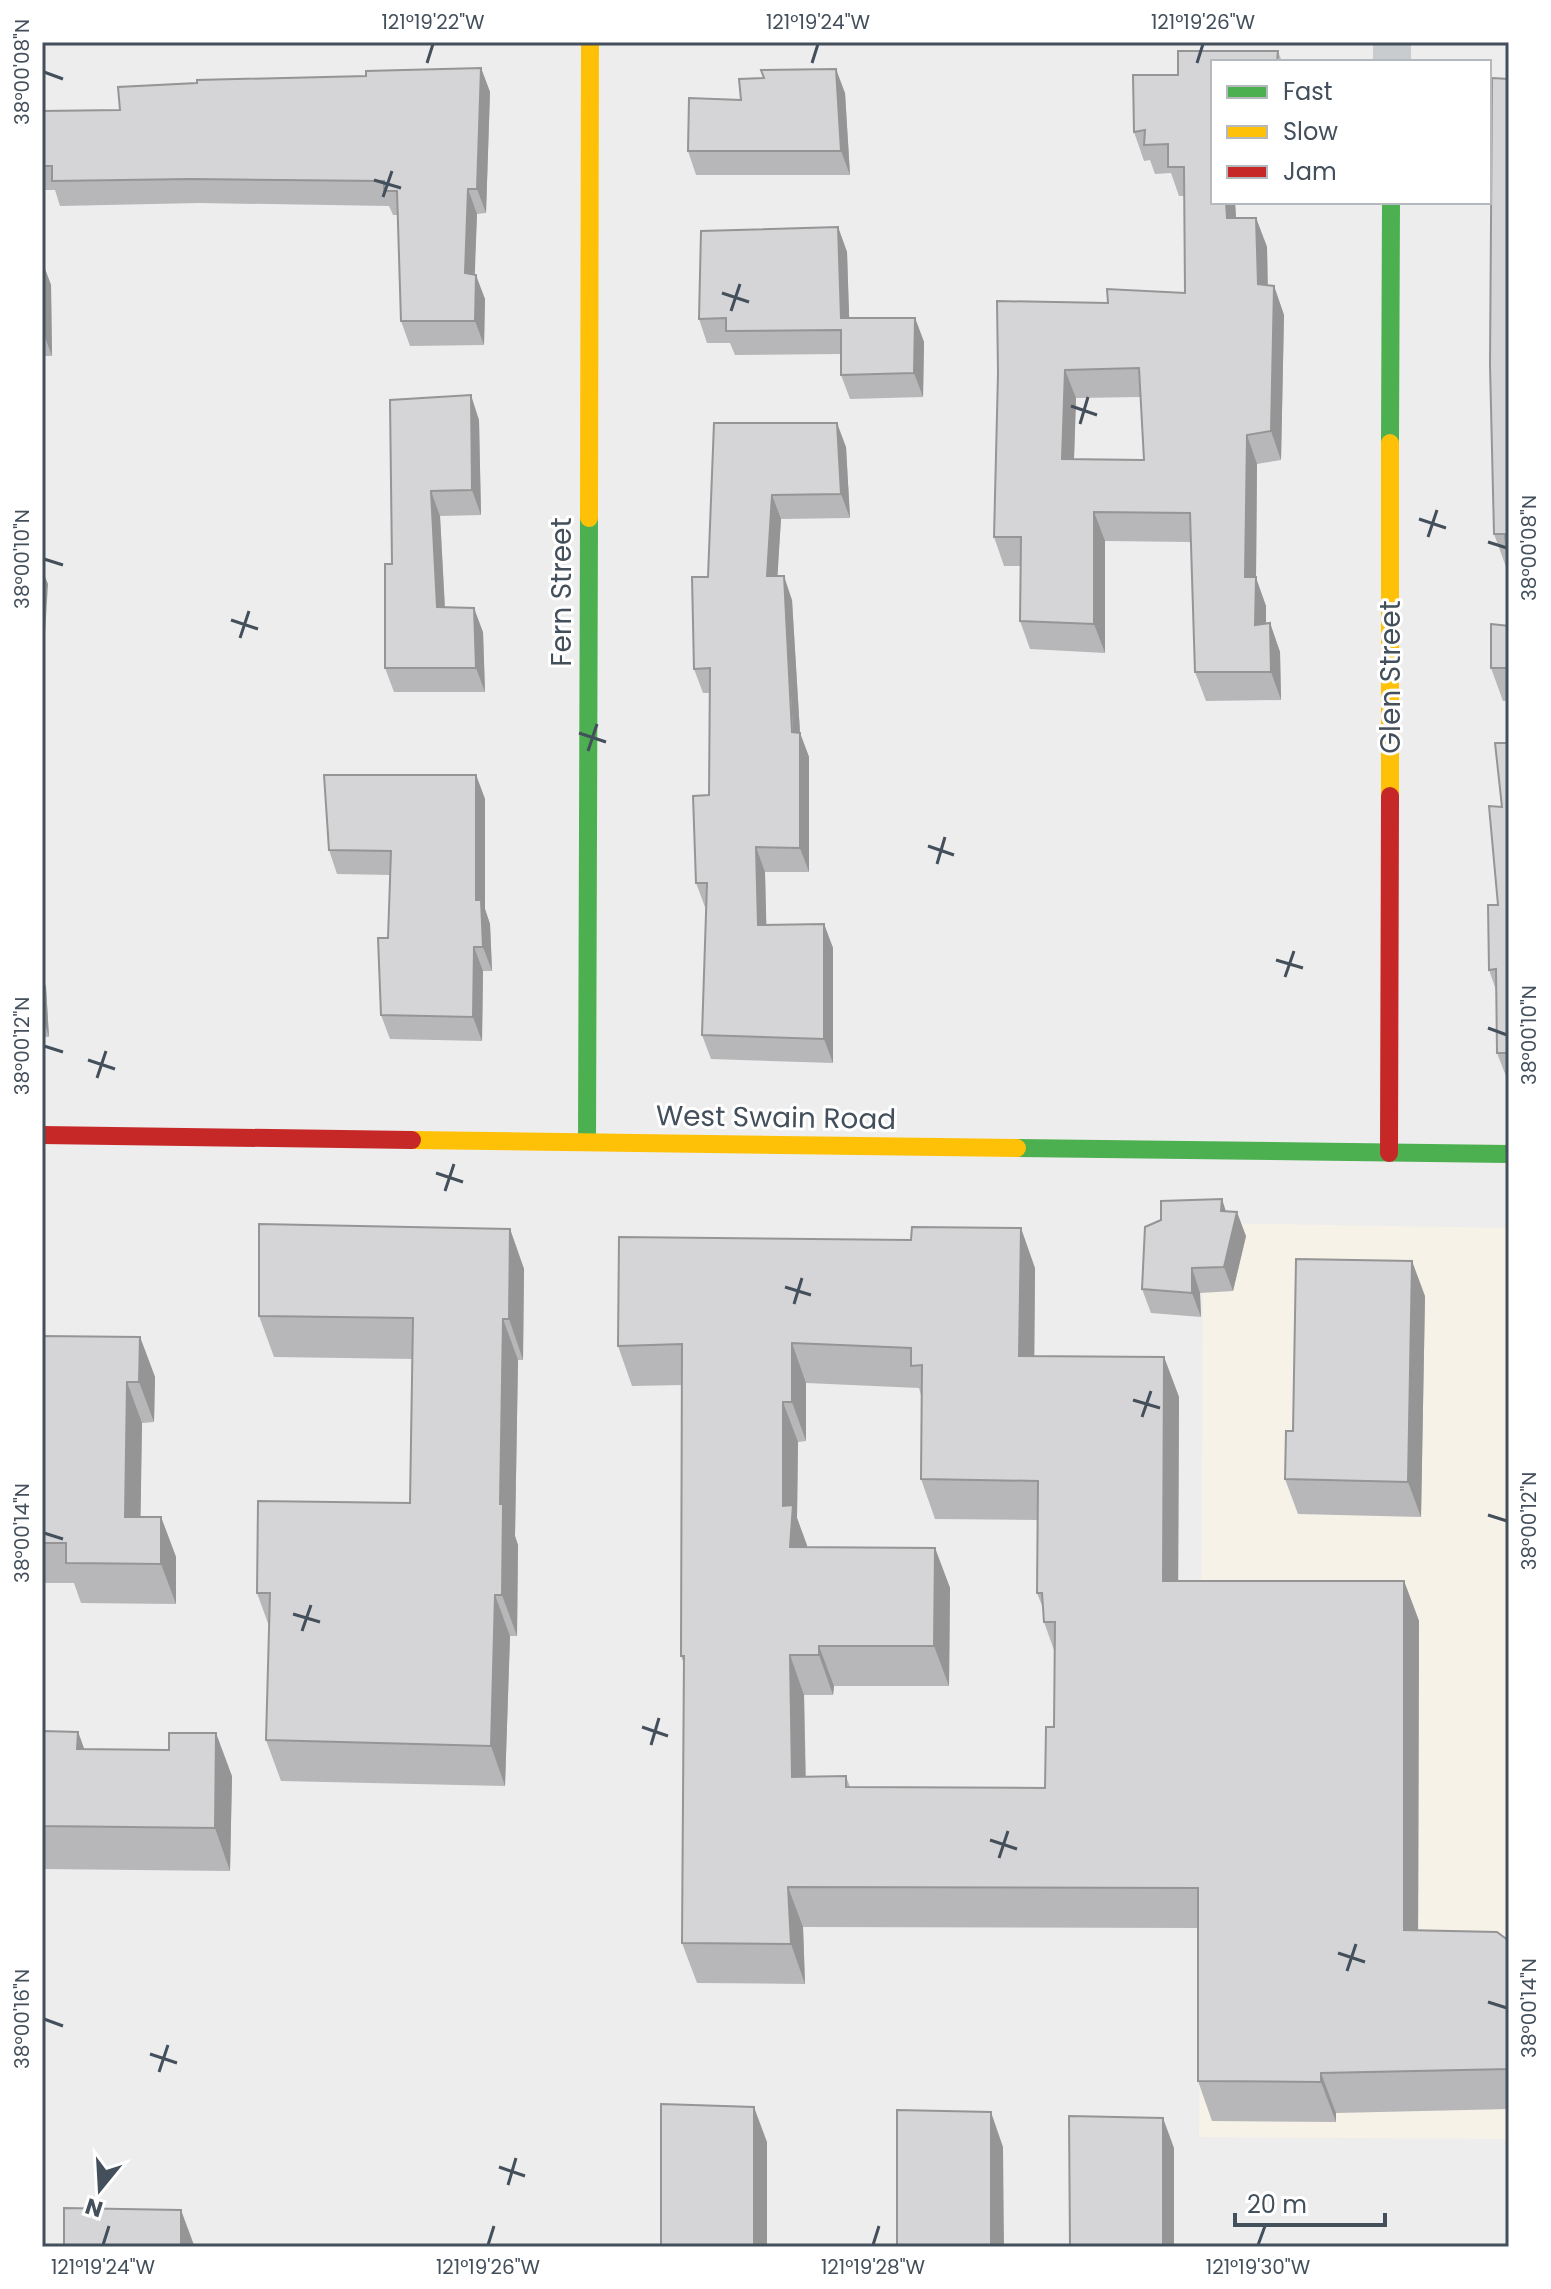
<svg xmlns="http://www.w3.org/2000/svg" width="1551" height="2289" font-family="Poppins,sans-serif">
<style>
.commercial{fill:#f6f2e7}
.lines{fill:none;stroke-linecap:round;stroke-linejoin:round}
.street{stroke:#c9cccf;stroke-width:38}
.fast{stroke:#4caf50;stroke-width:18}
.slow{stroke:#ffc107;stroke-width:18}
.jam{stroke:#c62828;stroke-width:18}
.wall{fill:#b7b7b9;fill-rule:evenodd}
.shaded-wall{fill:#959596}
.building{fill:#d5d5d7;stroke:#959596;stroke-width:2;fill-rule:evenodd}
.ticks{fill:none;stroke:#434f5b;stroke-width:3}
.labels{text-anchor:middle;stroke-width:6;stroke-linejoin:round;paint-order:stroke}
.street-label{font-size:28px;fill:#434f5b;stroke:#fff}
.neatline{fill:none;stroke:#434f5b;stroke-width:3}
.ticks-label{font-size:20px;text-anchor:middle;fill:#434f5b}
</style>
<rect width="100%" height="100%" fill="#eeeded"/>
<path class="commercial" d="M1203,1223L1509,1228V2139L1199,2137Z"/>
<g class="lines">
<path class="street" d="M1392,62V42"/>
<g class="fast">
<path d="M1390,443L1391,202"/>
<path d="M587,1142L589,518"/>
<path d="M1017,1148L1509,1154"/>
</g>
<g class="slow">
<path d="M589,518L590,42"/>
<path d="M1390,796V443"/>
<path d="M412,1140L1017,1148"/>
</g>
<g class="jam">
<path d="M42,1135L412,1140"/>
<path d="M1389,1153L1390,796"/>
</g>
</g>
<g class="wall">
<path d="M1178,51H1278L1282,62H1213V202H1235L1236,218H1256L1267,247L1268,286H1274L1284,315L1281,460L1257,464L1256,578L1266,606V623H1270L1280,652L1281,700L1206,701L1195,672L1191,542L1105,541V653L1030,649L1020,621L1021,566H1004L994,537L998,373L997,301L1108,303L1107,289L1185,293L1184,196H1179L1171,173L1155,174L1150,160L1144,161L1134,132L1133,75H1178ZM1141,397L1144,460L1074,459L1076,398Z"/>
<path d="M481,68L490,92L486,213L477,214L474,274L485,299L484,345L410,346L401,321L398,215H393L389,206L200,203L60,206L55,190H42V88L44,93V111L120,110L366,76Z"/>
<path d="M1492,78L1508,567H1506L1494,534Z"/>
<path d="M845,93L850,175H696L688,151L741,100Z"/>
<path d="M838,227L847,252L849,318H915L924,342L923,397L850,399L841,375V354L735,355L730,343H707L699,319Z"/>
<path d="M42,261L51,285L52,356H42Z"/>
<path d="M390,400L479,420L481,515L440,516L445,607L483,632L485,692H394L385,668L392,564Z"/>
<path d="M714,423L846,447L850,518L781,519L777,576L792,600L800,733L809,757V872H765L766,925L824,924L833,948V1063L711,1059L702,1035L706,907H705L696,883L709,795V693H703L694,669L708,577Z"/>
<path d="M1509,626V701H1503L1491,668Z"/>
<path d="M1509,743V1084L1497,1053L1496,990L1489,970L1498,905L1502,807Z"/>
<path d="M476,775L485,799V909L490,924L492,971H483L482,1041L390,1039L381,1015L388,938L390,875L337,874L329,850Z"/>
<path d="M42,975L46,987L49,1037H42Z"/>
<path d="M1226,1211L1246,1236L1233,1291L1200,1293L1201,1317L1151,1313L1142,1289Z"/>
<path d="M510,1229L524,1269L523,1360H518L515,1536L518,1545L517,1636H510L505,1786L281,1781L266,1740L269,1626L257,1593L410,1503L413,1359L274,1357L259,1316Z"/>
<path d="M1035,1268L1034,1357H1164L1179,1397L1178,1581H1404L1419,1621L1418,1930L1509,1941V2109L1336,2113V2122L1212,2121L1198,2081V1928L803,1927L805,1984L697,1983L682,1943L684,1664L681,1656L682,1385L632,1386L618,1346ZM806,1383L919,1388L921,1395V1479L935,1519L1038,1520L1037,1593L1043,1608L1044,1622L1055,1653L1054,1727L1045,1788L850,1787L846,1776L806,1777L804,1695H833L834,1686H949L950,1588L935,1548L807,1547L797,1518L798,1442L806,1441Z"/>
<path d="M1425,1296L1421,1517L1298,1514L1285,1479L1293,1431Z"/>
<path d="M42,1336L140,1337L155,1377L154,1422L142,1423L140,1517H161L176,1557V1604L81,1603L74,1583H42Z"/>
<path d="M42,1731L78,1732L84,1749L232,1776L230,1871L43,1869L42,2003Z"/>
</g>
<g class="shaded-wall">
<path d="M481,68L490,92L486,213L477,189Z"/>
<path d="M836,69L845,93L850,175L841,151Z"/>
<path d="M42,88L44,93V135L42,129Z"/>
<path d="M468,189L477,214L474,297L465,273Z"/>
<path d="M1226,202H1235L1238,247L1227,218Z"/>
<path d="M1256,218L1267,247L1268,313L1258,284Z"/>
<path d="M838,227L847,252L850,342L841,318Z"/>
<path d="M42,261L51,285L52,356L43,332Z"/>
<path d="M476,275L485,299L484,345L475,321Z"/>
<path d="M1274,286L1284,315L1281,460L1271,431Z"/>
<path d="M915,318L924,342L923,397L914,373Z"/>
<path d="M1065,370L1076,398L1073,488L1062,459Z"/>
<path d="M471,395L479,420L481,515L472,490Z"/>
<path d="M837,423L846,447L850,518L841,494Z"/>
<path d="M1247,435L1257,464L1256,578L1266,606V653L1255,625L1245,577Z"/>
<path d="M431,491L440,516L446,631L437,607Z"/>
<path d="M772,495L781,519L776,600L767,576Z"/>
<path d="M1094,512L1105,541V653L1094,624Z"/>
<path d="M42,569L48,584L42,682Z"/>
<path d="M784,576L792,600L800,733L809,757V872L800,848Z"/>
<path d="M474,608L483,632L485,692L476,668Z"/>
<path d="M1270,623L1280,652L1281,700L1271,672Z"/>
<path d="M476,775L485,799V909L490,924L492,971L483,947L476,900Z"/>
<path d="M756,847L765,872L767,950L758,925Z"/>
<path d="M824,924L833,948V1063L824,1039Z"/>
<path d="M474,947L483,971L482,1041L473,1017Z"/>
<path d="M42,975L46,987L49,1037L42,1016Z"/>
<path d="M1222,1199L1230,1224L1221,1211Z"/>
<path d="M1237,1212L1246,1236L1233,1291L1224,1267Z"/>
<path d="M1021,1228L1035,1268L1034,1396L1019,1356Z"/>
<path d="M510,1229L524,1269L523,1360L509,1319Z"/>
<path d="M1412,1261L1425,1296L1421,1517L1408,1482Z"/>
<path d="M1192,1268L1200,1293L1201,1317L1192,1293Z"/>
<path d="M503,1319L518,1360L515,1536L518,1545L517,1636L502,1595L500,1504Z"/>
<path d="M140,1337L155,1377L154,1422L139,1382Z"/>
<path d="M792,1343L806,1383V1441L792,1402Z"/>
<path d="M1164,1357L1179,1397L1178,1621L1163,1581Z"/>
<path d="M127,1382L142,1423L140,1557L125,1517Z"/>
<path d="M783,1402L798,1442L797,1518L807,1545L804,1587L790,1547L783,1506Z"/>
<path d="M161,1517L176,1557V1604L161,1564Z"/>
<path d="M935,1548L950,1588L949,1686L934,1646Z"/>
<path d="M1404,1581L1419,1621L1418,1969L1404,1930Z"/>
<path d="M495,1595L510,1636L505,1786L491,1746Z"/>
<path d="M819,1646L834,1686L833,1695L819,1655Z"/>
<path d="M790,1655L804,1695L806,1817L792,1777Z"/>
<path d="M78,1732L94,1775L77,1749Z"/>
<path d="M216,1733L232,1776L230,1871L215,1828Z"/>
<path d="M42,1865L43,1869L42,2003Z"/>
<path d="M788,1887L803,1927L805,1984L791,1944Z"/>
<path d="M1321,2073L1336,2113V2122L1321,2082Z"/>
<path d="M754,2107L767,2142V2247H754Z"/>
<path d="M991,2112L1003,2147L1004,2247H991Z"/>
<path d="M1163,2118L1174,2148V2247H1163Z"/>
<path d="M181,2210L194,2245V2247H181Z"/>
</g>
<g class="building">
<path d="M1178,51H1278L1277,62H1213V202H1226L1227,218H1256L1258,284L1274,286L1271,431L1247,435L1245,577H1256L1255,625L1270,623L1271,672H1195L1190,513L1094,512V624L1020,621L1021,537H994L998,373L997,301L1108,303L1107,289L1185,293L1184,167H1168V144L1144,145L1145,130L1134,132L1133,75H1178ZM1139,368L1144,460L1062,459L1065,370Z"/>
<path d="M481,68L477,189H468L465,273L476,275L475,321H401L397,191H384V181L191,179L52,181V166H42V111L120,110L118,87L197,83V80L366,76V71Z"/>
<path d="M836,69L841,151H688L689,98L741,100L739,79L764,78L761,70Z"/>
<path d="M1492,78L1509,79V579L1505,534H1494L1490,365Z"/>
<path d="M838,227L841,318H915L914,373L841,375V330L726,331V318L699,319L701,231Z"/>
<path d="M42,278L43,332H42Z"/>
<path d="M471,395L472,490L431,491L437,607L474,608L476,668H385V564H392L390,400Z"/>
<path d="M714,423H837L841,494L772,495L767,576H784L792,732L800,733V848L756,847L758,925L824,924V1039L702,1035L707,883H696L693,796L709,795L710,668L694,669L692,577H708Z"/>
<path d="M1491,624L1509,626V668H1491Z"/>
<path d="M1495,743H1509V1053H1497L1496,969L1489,970L1488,905H1498L1489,806L1502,807Z"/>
<path d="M324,775H476V900H481L483,947H474L473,1017L381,1015L378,938H388L391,851L329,850Z"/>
<path d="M1222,1199L1221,1211L1237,1212L1224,1267L1192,1268V1293L1142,1289L1145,1227L1161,1220V1201Z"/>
<path d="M259,1224L510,1229L509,1319H503L500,1504H503L502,1595H495L491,1746L266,1740L270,1593H257L258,1501L410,1503L413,1318L259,1316Z"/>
<path d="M912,1227L1021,1228L1019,1356L1164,1357L1163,1581H1404V1930L1497,1932L1509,1941V2069L1321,2073V2082L1198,2081V1888L788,1887L791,1944L682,1943L684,1656H681L682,1344L618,1346L619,1237L911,1240ZM792,1343L911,1348V1366L922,1365L921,1479L1038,1481L1037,1593H1042L1044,1622H1055L1054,1727H1046L1045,1788L846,1787V1776L792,1777L790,1655H819V1646H934L935,1548L790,1547L793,1505L783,1506V1402H792Z"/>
<path d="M1296,1259L1412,1261L1408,1482L1285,1479L1286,1431H1293Z"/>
<path d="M42,1336L140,1337L139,1382H127L125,1517H161V1564L66,1563V1543H42Z"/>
<path d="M42,1731L78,1732L77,1749L169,1750V1733H216L215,1828L42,1826Z"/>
<path d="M661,2104L754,2107V2247H661Z"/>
<path d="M897,2110L991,2112V2247H897Z"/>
<path d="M1069,2116L1163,2118V2247H1070Z"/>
<path d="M64,2208L181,2210V2247H64Z"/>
</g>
<path class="ticks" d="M427,63L433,44M812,63L818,44M1197,63L1203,44M44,72L63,79M374,180L401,188M383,197L392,171M722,293L749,302M731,311L740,284M1071,406L1097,415M1080,424L1088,397M1419,519L1446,528M1428,537L1437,510M1488,542L1507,548M44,559L63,565M231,620L258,629M240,638L249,611M579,733L606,742M588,751L597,724M928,846L954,855M937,864L945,837M1276,960L1303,968M1285,977L1294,951M1488,1028L1507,1035M44,1046L63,1052M88,1060L115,1069M97,1078L106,1051M436,1173L463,1182M445,1191L454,1164M785,1287L811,1295M794,1304L802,1278M1133,1400L1160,1408M1142,1417L1151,1391M1488,1515L1507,1521M44,1533L63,1539M293,1614L320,1622M302,1631L311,1605M642,1727L668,1736M651,1745L659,1718M990,1840L1017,1849M999,1858L1008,1831M1338,1953L1365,1962M1347,1971L1356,1944M1488,2002L1507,2008M44,2019L63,2026M150,2054L177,2063M159,2072L168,2045M499,2167L525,2176M508,2185L516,2158M103,2245L109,2226M488,2245L494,2226M873,2245L879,2226M1258,2245L1265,2226"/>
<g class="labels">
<g class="street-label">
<text transform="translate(561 592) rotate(-90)" y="10">Fern Street</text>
<text transform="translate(1390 677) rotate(-90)" y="10">Glen Street</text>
<text transform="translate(776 1117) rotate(1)" y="10">West Swain Road</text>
</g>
</g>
<rect width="1551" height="2289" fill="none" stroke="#ffffff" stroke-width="88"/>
<rect x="1211" y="60" width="280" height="144" fill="#ffffff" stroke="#b4b9bd" stroke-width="2"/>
<rect x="1227" y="86" width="40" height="12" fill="#4caf50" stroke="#b4b9bd" stroke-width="2"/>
<text x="1283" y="100" font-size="24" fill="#434f5b">Fast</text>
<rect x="1227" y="126" width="40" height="12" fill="#ffc107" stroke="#b4b9bd" stroke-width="2"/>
<text x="1283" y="140" font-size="24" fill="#434f5b">Slow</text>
<rect x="1227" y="166" width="40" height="12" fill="#c62828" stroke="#b4b9bd" stroke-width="2"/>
<text x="1283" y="180" font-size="24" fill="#434f5b">Jam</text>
<g transform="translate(100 2189) rotate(198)" stroke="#ffffff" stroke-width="6" paint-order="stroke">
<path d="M0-6L14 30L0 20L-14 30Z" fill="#434f5b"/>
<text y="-12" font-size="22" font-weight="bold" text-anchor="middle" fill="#434f5b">N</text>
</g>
<path d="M1235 2213v12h150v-12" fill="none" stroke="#434f5b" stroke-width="4"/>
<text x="1247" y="2213" font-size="24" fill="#434f5b" stroke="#ffffff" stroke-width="6" paint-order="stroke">20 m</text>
<rect x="44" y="44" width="1463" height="2201" class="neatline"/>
<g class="ticks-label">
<text x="433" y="29">121°19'22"W</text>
<text x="818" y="29">121°19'24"W</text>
<text x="1203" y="29">121°19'26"W</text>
<text transform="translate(22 72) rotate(-90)" y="7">38°00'08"N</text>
<text transform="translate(1529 548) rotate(-90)" y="7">38°00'08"N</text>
<text transform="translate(22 559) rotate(-90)" y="7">38°00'10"N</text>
<text transform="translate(1529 1035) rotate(-90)" y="7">38°00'10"N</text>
<text transform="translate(22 1046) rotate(-90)" y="7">38°00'12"N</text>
<text transform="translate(1529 1521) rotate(-90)" y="7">38°00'12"N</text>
<text transform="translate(22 1533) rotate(-90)" y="7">38°00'14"N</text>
<text transform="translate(1529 2008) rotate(-90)" y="7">38°00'14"N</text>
<text transform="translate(22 2019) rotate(-90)" y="7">38°00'16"N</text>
<text x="103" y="2274">121°19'24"W</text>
<text x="488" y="2274">121°19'26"W</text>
<text x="873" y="2274">121°19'28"W</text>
<text x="1258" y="2274">121°19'30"W</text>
</g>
</svg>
